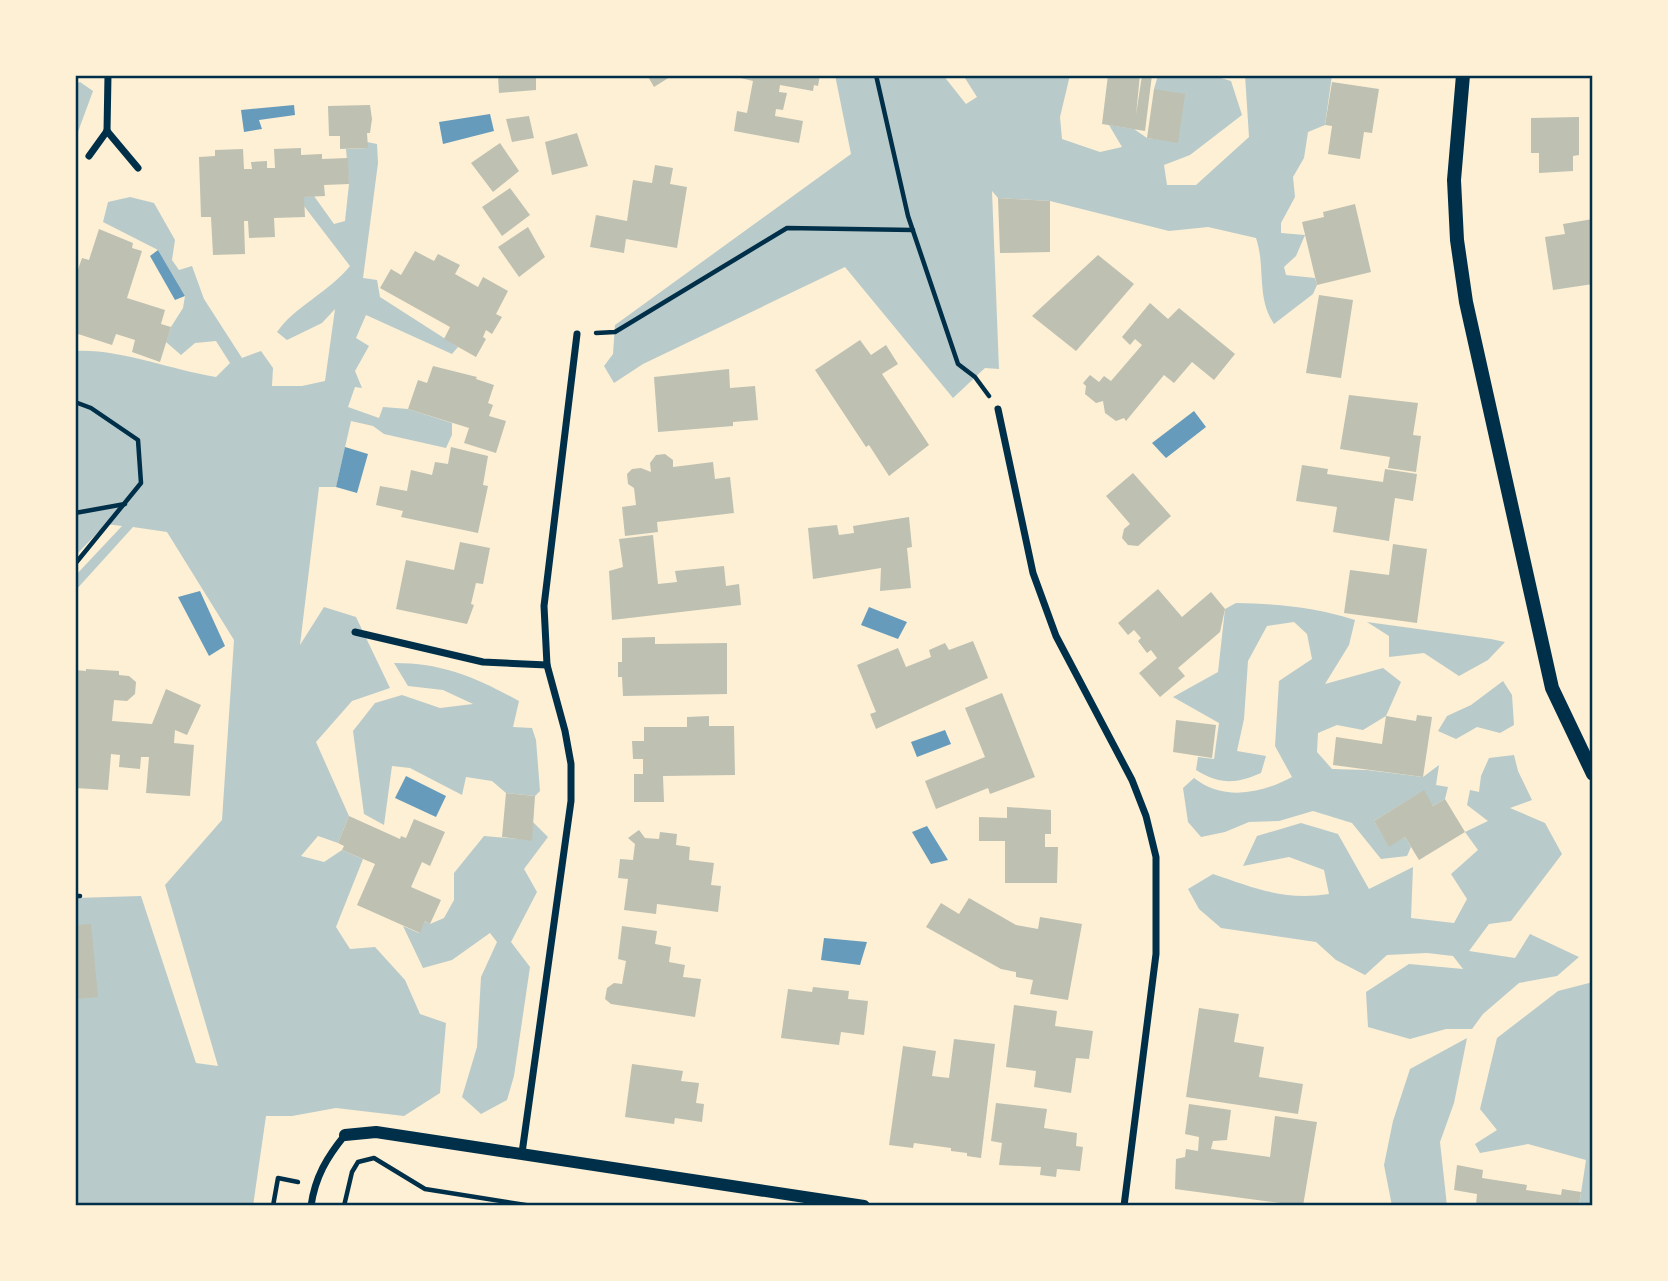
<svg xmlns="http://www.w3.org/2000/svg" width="1668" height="1281" font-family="'Public Sans',sans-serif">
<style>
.green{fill:#b9caca}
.water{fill:#669bbc}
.building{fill:#bec0b2}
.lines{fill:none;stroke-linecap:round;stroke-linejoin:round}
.path{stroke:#003049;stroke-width:4.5}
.minor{stroke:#003049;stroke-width:7}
.tertiary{stroke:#003049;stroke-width:12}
.secondary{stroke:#003049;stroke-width:14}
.neatline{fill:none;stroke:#003049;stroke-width:2.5}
</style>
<rect width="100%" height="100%" fill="#fdf0d5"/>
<g class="green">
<path d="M835,75H943L966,104L977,97L963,75H1070L1060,117L1062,139L1100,152L1122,147L1109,125L1134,129L1147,138L1178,142L1154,89L1158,75H1211L1231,81L1242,115L1190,155L1164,165L1167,185H1196L1249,137L1245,75H1332L1325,125L1308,132L1304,158L1293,177L1295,197L1281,223V233L1305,235L1296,256L1284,267L1286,275L1315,278L1317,285L1313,294L1274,324C1256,297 1266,268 1256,238L1208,227L1169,231L1050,201L998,198L992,191L999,369L985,368L953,398L845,267L643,364L614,383L604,366L613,354L615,325L851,154Z"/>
<path d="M80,82L93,91L75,140V84Z"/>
<path d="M367,142L377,144L378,163L363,278L377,280L380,297L458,347L452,354L366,315L356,338L369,346L355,371L362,388L355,387L348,407L379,418L383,407L408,409L452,423V435L446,448L384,434L373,426L351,421L336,487H319L300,645L324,607L356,617L390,688L352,701L316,742L349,816L338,843L318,836L301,856L324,862L342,850L363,859L336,927L350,949L375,947L405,980L420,1014L446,1023L440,1093L404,1116L336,1108L292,1116H266L253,1206H75V898L141,896L196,1063L218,1066L165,885L222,820L234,640L167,532L133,527L75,591V576L122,526L106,524L75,556V351C122,349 170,370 216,377L230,363L216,341L195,343L181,355L166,342L171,327L183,308L185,296L158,250L103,222L108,202L130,197L154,203L175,240L172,260L179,270L192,266L204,299L242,358L261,351L273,368L272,386H302L325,381L335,309L322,323L287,340L277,332C294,307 329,292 350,266L304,206V197L314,196L334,224L345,221L349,184L346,149L367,148Z"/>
<path d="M1236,603C1278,604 1315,607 1355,620L1349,645L1325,684L1383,668L1401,682L1386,716L1363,730L1337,725L1318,733L1317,752L1332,769L1367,770L1423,777L1439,765L1436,785L1448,787L1445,799L1433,806L1423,791L1374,821L1389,846L1405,837L1411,847L1407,856L1381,859L1352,823L1313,811L1279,821L1249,822L1225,832L1201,837L1188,822L1183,788L1194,778C1223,801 1261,794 1292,777L1275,746L1279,681L1312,659L1307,634L1294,622L1267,626L1248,661L1244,719L1237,751L1266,756L1261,773C1236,784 1220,785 1196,770L1198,757L1214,759L1219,723L1173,697L1218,672L1225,609Z"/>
<path d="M1367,622L1491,639L1505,642L1488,660L1459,676L1424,653L1389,657V636Z"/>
<path d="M394,663C444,663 477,678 519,701L513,727L532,728L536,740L540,791L535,796L506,793L492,781L466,777L462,795L410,768L392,766L384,825L364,814L353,731L375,703L402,695L440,708L473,704L443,690L408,686Z"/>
<path d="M1503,681L1512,695L1514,725L1500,733L1477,727L1456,739L1438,731L1447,716L1471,705Z"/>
<path d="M1514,755L1518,771L1532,800L1510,808L1545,823L1562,854L1511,921L1489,924L1469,951L1515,958L1530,934L1579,957L1557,976L1519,983L1483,1014L1472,1029H1446L1410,1039L1368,1027L1366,992L1409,964L1463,969L1453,956L1427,953L1387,955L1365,975L1336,960L1316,942L1221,928L1199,909L1188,889L1213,874C1254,888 1285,901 1329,894L1324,870L1289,857L1243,866L1257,836L1301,823L1338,834L1369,889L1413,867L1411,918L1454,923L1467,899L1451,874L1478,850L1465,832L1488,821L1467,805L1470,790L1479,792L1481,776L1489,758Z"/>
<path d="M533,822L548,837L524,869L537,892L511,942L530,967L514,1076L507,1100L481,1114L462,1097L477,1047L481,977L497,942L490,933L452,960L423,968L403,926L419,933L425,921L430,924L444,918L454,900V873L484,836L531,840Z"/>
<path d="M1593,982V1206H1579L1586,1160L1528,1144L1480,1153L1475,1144L1497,1130L1480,1109L1497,1038L1558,991Z"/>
<path d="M1467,1038L1454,1103L1440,1142L1447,1206H1392L1384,1165L1393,1121L1410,1069Z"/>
</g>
<g class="water">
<path d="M294,105L295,115L259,120L262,129L244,132L241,110Z"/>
<path d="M490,114L494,131L443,144L439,122Z"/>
<path d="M158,250L185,296L175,300L150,256Z"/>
<path d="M1194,411L1206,427L1166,458L1152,443Z"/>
<path d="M345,447L368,454L357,493L336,487Z"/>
<path d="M200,591L225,646L209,656L178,597Z"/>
<path d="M869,607L907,622L898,639L861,625Z"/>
<path d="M945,730L951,744L917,757L911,742Z"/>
<path d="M406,776L446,796L436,817L395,798Z"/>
<path d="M927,826L948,860L931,864L912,832Z"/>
<path d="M824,938L867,942L860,965L821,960Z"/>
</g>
<g class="building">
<path d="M498,75H536V90L499,93Z"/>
<path d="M647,75H673L654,87Z"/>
<path d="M728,75H820L818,86L814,85L813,91L780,85L779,92L787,93L783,110L776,109L775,116L803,121L799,143L734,131L737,111L747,113L753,81Z"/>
<path d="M1108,75H1140L1136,115L1142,75H1152L1145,131L1102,124Z"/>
<path d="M1332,82L1379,89L1372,133L1364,132L1360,159L1328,154L1332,126L1325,125Z"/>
<path d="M1154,89L1185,94L1178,143L1147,138Z"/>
<path d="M370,105L372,119L370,133H367L368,148L340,149V136H329L328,106Z"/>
<path d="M529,116L534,138L512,142L506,119Z"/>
<path d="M1579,117V155L1573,156V171L1539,173V153H1531V118Z"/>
<path d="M577,133L588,166L552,175L545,142Z"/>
<path d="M500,143L519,171L493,192L471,163Z"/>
<path d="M301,148V155L322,154V159L348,158L349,184L324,185L325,196L304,197L305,217L274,218L275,237L249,238L248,221H244L245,254L213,255L211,217H201L199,157L215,156V150L243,149L244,169H252L251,162L267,161V168H275L274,149Z"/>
<path d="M655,165L673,168L670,184L687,187L677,248L626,239L624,253L590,247L596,215L627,221L633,180L652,183Z"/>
<path d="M510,188L530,215L502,236L482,207Z"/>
<path d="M998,198L1050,201V252L1000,253Z"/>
<path d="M1355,204L1371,272L1317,285L1302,222L1324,217L1323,212Z"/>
<path d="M1593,219V284L1553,290L1545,237L1565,234L1563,224Z"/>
<path d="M528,227L545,257L519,277L498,247Z"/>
<path d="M99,229L133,243L132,248L142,251L127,298L165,310L161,324L171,327L160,362L132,352L135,340L116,334L112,345L75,333V278L82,258L89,260Z"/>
<path d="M415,251L434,261L438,254L460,265L455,274L478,287L483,277L508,291L496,314L502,317L492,334L486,330L483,337L486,339L476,357L444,339L450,327L380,288L391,269L401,275Z"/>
<path d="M1098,255L1134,284L1076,351L1032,316Z"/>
<path d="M1319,295L1353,300L1341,378L1306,373Z"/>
<path d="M1150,303L1168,319L1179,308L1235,354L1214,380L1192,362L1174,383L1164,375L1126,421L1124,418L1116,421L1105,413L1103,401L1096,403L1085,394L1086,386L1083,383L1090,375L1099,382L1104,376L1111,381L1142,345L1135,339L1130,345L1122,337Z"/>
<path d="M860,340L871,355L886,345L898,364L882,374L929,445L889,476L869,445L866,447L815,370Z"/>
<path d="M433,366L477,377L476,379L494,385L488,403L493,405L489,416L506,421L496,453L464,443L469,428L408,409L418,380L427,383Z"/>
<path d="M729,369L730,388L755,386L758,420L733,422V426L658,432L654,377Z"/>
<path d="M1349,395L1418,403L1413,435L1421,436L1416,472L1388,468L1390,457L1340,449Z"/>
<path d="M451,447L488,456L483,485L488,486L478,533L401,517L403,511L376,505L380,486L407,491L411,470L432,475L435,462L448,464Z"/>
<path d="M665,454L673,460V467L713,462L715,479L730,477L734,513L657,522L658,532L625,536L622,507L636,505L634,488L628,484L627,474L632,469L641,468L651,472L650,463L656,455Z"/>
<path d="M1302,465L1328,469L1327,474L1383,482L1385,469L1417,474L1413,501L1395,498L1389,541L1333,532L1337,507L1296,501Z"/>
<path d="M1133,473L1171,516L1138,546L1128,545L1122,538L1124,529L1130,524L1106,496Z"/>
<path d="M909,517L912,547L907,548L911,588L880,591L881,568L813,579L808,528L837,525L839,535L854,533L853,526Z"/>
<path d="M653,535L658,584L677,582L675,571L724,566L726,586L739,584L741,605L612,620L609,571L623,567L619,539Z"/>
<path d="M460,542L490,548L483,584L476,583L471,604L474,605L467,624L396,609L406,560L454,570Z"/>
<path d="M1393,544L1427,549L1417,623L1344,613L1350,570L1389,575Z"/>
<path d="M1158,589L1182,617L1211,592L1225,609L1220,632L1178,668L1185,676L1160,697L1139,673L1157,658L1151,650L1147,653L1138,641L1141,638L1134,630L1128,635L1118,623Z"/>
<path d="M655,637V644L727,643V694L623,696L622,677H618V662H622V638Z"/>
<path d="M973,641L988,678L876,729L870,714L876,712L857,665L898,648L906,667L931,657L929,650L945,643L949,650Z"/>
<path d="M86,669L119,671V675L129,676L136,682L135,694L127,701L114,700L112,721L152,724L166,689L201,705L187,735L175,730L174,743L194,745L190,796L146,793L149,757H141L140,769L119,767L120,755L111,754L108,790L75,788V670L86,671Z"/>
<path d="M1002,693L1035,777L990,794L988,788L936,809L925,781L985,757L965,708Z"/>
<path d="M1417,715L1432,717L1423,777L1333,765L1336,737L1382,744L1386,716L1416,721Z"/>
<path d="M709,716V726H734L735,775L663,776L664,802H634V774H643V759H633L632,741H644V727H687V717Z"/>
<path d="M1176,720L1216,725L1212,758L1173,752Z"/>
<path d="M1424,790L1433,806L1445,799L1465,832L1419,860L1405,837L1389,847L1374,821Z"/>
<path d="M506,793L535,796L532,841L502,837Z"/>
<path d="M1007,807L1051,810V834H1045V847H1058L1057,883H1005V841H979V817L1007,818Z"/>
<path d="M349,816L400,839L401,836L406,838L414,819L445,832L430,866L422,862L411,887L441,900L430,924L425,921L420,933L357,905L375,864L342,850L344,846L338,843Z"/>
<path d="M639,830L645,838L659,839L660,832L677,834L676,845L690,847L689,860L714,863L711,885L721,886L718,912L657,904L656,914L624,910L628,879L618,878L620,859L633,860L635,844L628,838Z"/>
<path d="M969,898L1016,925L1038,929L1040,917L1082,924L1068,1000L1030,994L1033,980L1016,977V972L1001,969L926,927L941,903L959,914Z"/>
<path d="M91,924L98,997L75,999V925Z"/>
<path d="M622,926L657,931L655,944L671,947L669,962L685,965L683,977L701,979L695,1017L611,1004L605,999L607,988L614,983L622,984L626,961L618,959Z"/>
<path d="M813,987L849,991L848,999L868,1001L864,1035L841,1032L839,1045L781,1038L788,989L812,992Z"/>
<path d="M1014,1005L1057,1011L1055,1026L1093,1031L1089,1059L1076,1058L1071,1093L1034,1087L1036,1071L1006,1067Z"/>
<path d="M1199,1008L1239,1014L1234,1042L1264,1047L1259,1077L1303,1084L1298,1114L1186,1097Z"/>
<path d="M954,1039L995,1044L981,1158L967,1156V1153L951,1151V1148L914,1143L913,1148L889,1145L903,1046L936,1051L932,1076L949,1078Z"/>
<path d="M632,1064L683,1071L681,1081L699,1083L696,1103L704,1104L702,1122L675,1118L674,1124L625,1117Z"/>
<path d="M996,1103L1047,1109L1044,1128L1077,1133L1076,1146L1083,1147L1080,1171L1057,1169L1056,1177L1040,1175L1041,1167L999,1165L1002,1143L991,1141Z"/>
<path d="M1189,1104L1231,1110L1227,1140L1213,1141L1211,1149L1270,1157L1275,1116L1317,1122L1303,1206L1175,1189L1176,1159L1185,1157L1186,1149L1198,1151L1199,1137L1185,1134Z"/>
<path d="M1457,1165L1483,1170L1482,1178L1527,1185L1526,1190L1561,1195L1562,1189L1581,1192L1579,1206H1476L1477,1194L1454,1190Z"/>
</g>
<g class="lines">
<g class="path">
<path d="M876,75L908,216L958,364L975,377L989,396"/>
<path d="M596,333L615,332L787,228L913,230"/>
<path d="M75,402L91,408L138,440L141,483L75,564"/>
<path d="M75,513L125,504"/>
<path d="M75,896H80"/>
<path d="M273,1206L278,1178L298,1182"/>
<path d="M344,1206L352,1172L358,1162L374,1158L425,1189L532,1206"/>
</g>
<g class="minor">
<path d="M107,131L108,75"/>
<path d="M107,131L138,168"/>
<path d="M89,156L107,131"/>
<path d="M998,409L1033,573L1056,636L1132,780L1146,816L1156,857V954L1124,1206"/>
<path d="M355,632L483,662L547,665"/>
<path d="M522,1153L571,801V764L565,731L547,665L544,606L577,334"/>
<path d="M311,1206C315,1177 327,1157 345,1135"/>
</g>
<path class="tertiary" d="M345,1135L376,1132L864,1206"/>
<path class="secondary" d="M1463,75L1454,180L1457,240L1466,302L1552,688L1593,774"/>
</g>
<rect width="1668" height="1281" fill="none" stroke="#fdf0d5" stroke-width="154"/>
<rect x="77" y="77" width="1514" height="1127" class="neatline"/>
</svg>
